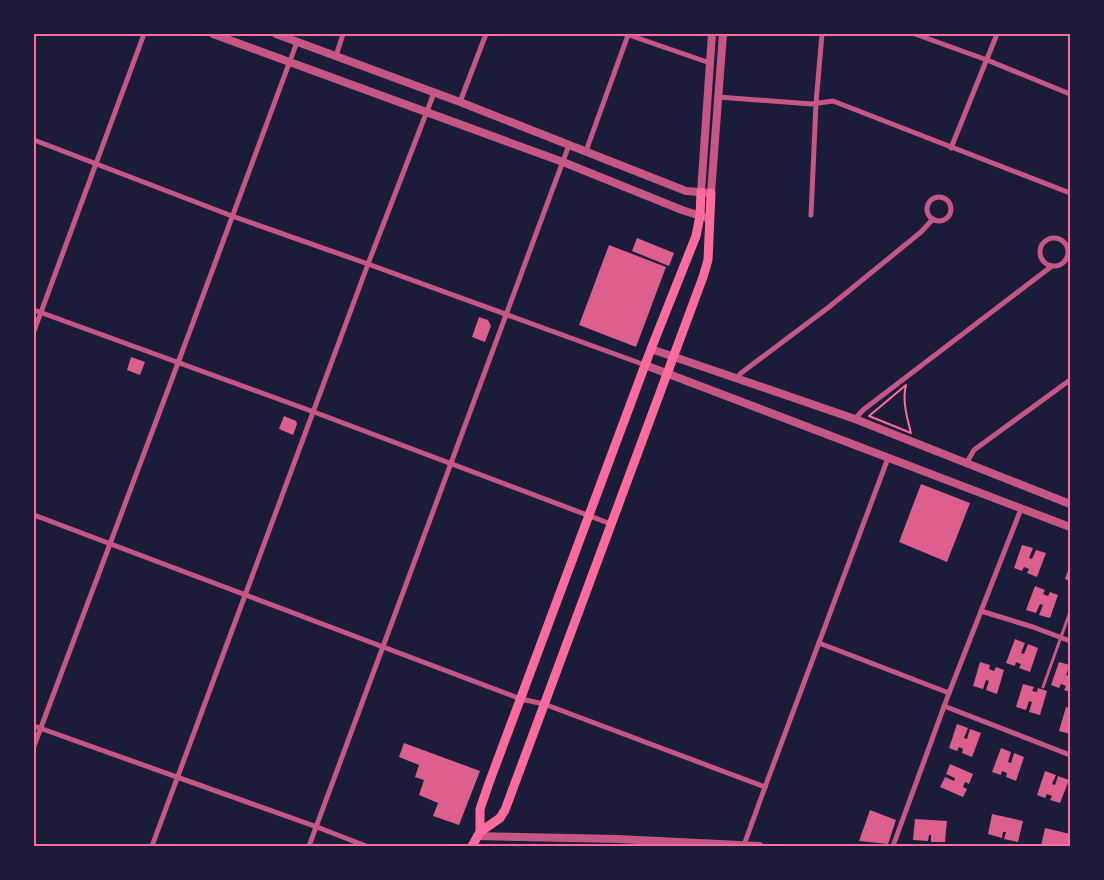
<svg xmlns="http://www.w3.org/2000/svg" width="1104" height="880" font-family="'Sofia Sans Condensed',sans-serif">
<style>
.building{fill:#dd5f8e}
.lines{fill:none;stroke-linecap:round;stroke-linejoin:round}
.path{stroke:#ff6b9d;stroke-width:2}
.service{stroke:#c65784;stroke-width:3}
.minor{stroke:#c65784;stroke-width:5}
.tertiary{stroke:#c65784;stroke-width:8}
.secondary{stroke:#ff6b9d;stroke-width:9}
.neatline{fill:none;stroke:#ff6b9d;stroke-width:2}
</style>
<rect width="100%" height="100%" fill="#1b1b3a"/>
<g class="building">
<path d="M637,238L674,253L669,266L632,251Z"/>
<path d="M609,245L666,267L636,347L579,325Z"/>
<path d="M479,317L488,320L491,326L485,342L472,337Z"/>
<path d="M131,357L145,362L140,375L127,370Z"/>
<path d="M284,416L296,421L297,424L293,435L279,429Z"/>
<path d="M921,484L970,503L947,562L899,542Z"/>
<path d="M1022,545L1033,548L1029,558L1032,559L1036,550L1046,553L1037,577L1027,573L1029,569L1024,567L1022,571L1014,568Z"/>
<path d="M1070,565V581L1065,579Z"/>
<path d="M1035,586L1045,590L1043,594L1048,596L1050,592L1058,595L1050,618L1039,615L1043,605L1040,604L1036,613L1026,610Z"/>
<path d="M1015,639L1025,643L1021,653L1024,654L1028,644L1038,648L1030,672L1019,668L1021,664L1016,662L1015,666L1006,663Z"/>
<path d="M980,662L990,665L989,669L994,671L996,667L1004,670L997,694L986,690L989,681L986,680L983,689L973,686Z"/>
<path d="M1059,662L1070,665L1066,675L1070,676V692L1064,690L1066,686L1061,684L1059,688L1051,685Z"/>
<path d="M1023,684L1034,687L1032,691L1037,692L1038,688L1047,691L1040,715L1029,712L1032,702L1029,701L1026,710L1016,707Z"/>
<path d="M1066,707L1070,708V734L1059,731Z"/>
<path d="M957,724L968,728L964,738L967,739L970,729L981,733L972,757L962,753L963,749L959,747L957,751L949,748Z"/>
<path d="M404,743L480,771L459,825L433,816L438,803L419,795L424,780L415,777L419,765L399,757Z"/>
<path d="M1001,748L1011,752L1008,762L1011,763L1014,753L1024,757L1016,781L1006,777L1007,773L1002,771L1001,775L992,772Z"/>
<path d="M950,764L973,774L969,784L965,782L963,787L967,789L963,797L940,787L945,777L954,781L955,778L946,774Z"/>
<path d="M1045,771L1056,775L1052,784L1055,785L1058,776L1069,780L1060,803L1050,800L1052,796L1047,794L1045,798L1037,795Z"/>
<path d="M870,810L896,820L888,844L859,841Z"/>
<path d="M992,814L1023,821L1018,842L1004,839L1006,832H1003L1002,838L988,834Z"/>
<path d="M915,819L947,821L945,842H931V835H929L928,841L913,840Z"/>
<path d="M1045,828L1070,834V846H1041Z"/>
</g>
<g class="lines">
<path class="path" d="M906,385C902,400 907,418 911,433L869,416Z"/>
<path class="service" d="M1043,687L1070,612"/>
<g class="minor">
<path d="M626,34L710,63"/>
<path d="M915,34L987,60L1070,94"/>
<path d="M336,56L343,34"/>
<path d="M718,97L812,104L833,101L1070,193"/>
<path d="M460,102L486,34"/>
<path d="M34,140L232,216L368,264L645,365"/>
<path d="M951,148L997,34"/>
<path d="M586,151L628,35"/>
<circle cx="939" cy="209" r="12"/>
<path d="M811,215L816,103L822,34"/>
<circle cx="1054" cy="252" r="14"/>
<path d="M34,310L314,412L611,524"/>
<path d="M34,331L144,34"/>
<path d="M737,378L741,373L829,307L921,232L933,219"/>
<path d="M855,419L863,410L1052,266"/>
<path d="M967,462L974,450L1070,380"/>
<path d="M34,515L521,699L544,704L765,787"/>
<path d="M981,611L1033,627L1070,641"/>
<path d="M819,643L949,693"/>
<path d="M944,706L1070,755"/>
<path d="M34,726L317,827L366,846"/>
<path d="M34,746L178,363L297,42"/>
<path d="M744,845L765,787L888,458"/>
<path d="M152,846L368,264L434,93"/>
<path d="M309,846L569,145"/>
<path d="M893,846L949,693L1021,509"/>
</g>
<g class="tertiary">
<path d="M213,34L563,162L682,210L710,219"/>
<path d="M276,34L460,102L686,191L711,193L723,34"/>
<path d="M701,192L712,34"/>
<path d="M651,349L855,419L1070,504"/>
<path d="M645,365L1070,527"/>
<path d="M477,836L618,839L759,846"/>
</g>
<g class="secondary">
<path d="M480,832V809L489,783L651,349L696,236L700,216L701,192"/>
<path d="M472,846L480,832L500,818L505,810L703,277L708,260L711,193"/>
</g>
</g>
<rect width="1104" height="880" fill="none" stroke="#1b1b3a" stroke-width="70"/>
<rect x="35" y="35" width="1034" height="810" class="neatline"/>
</svg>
